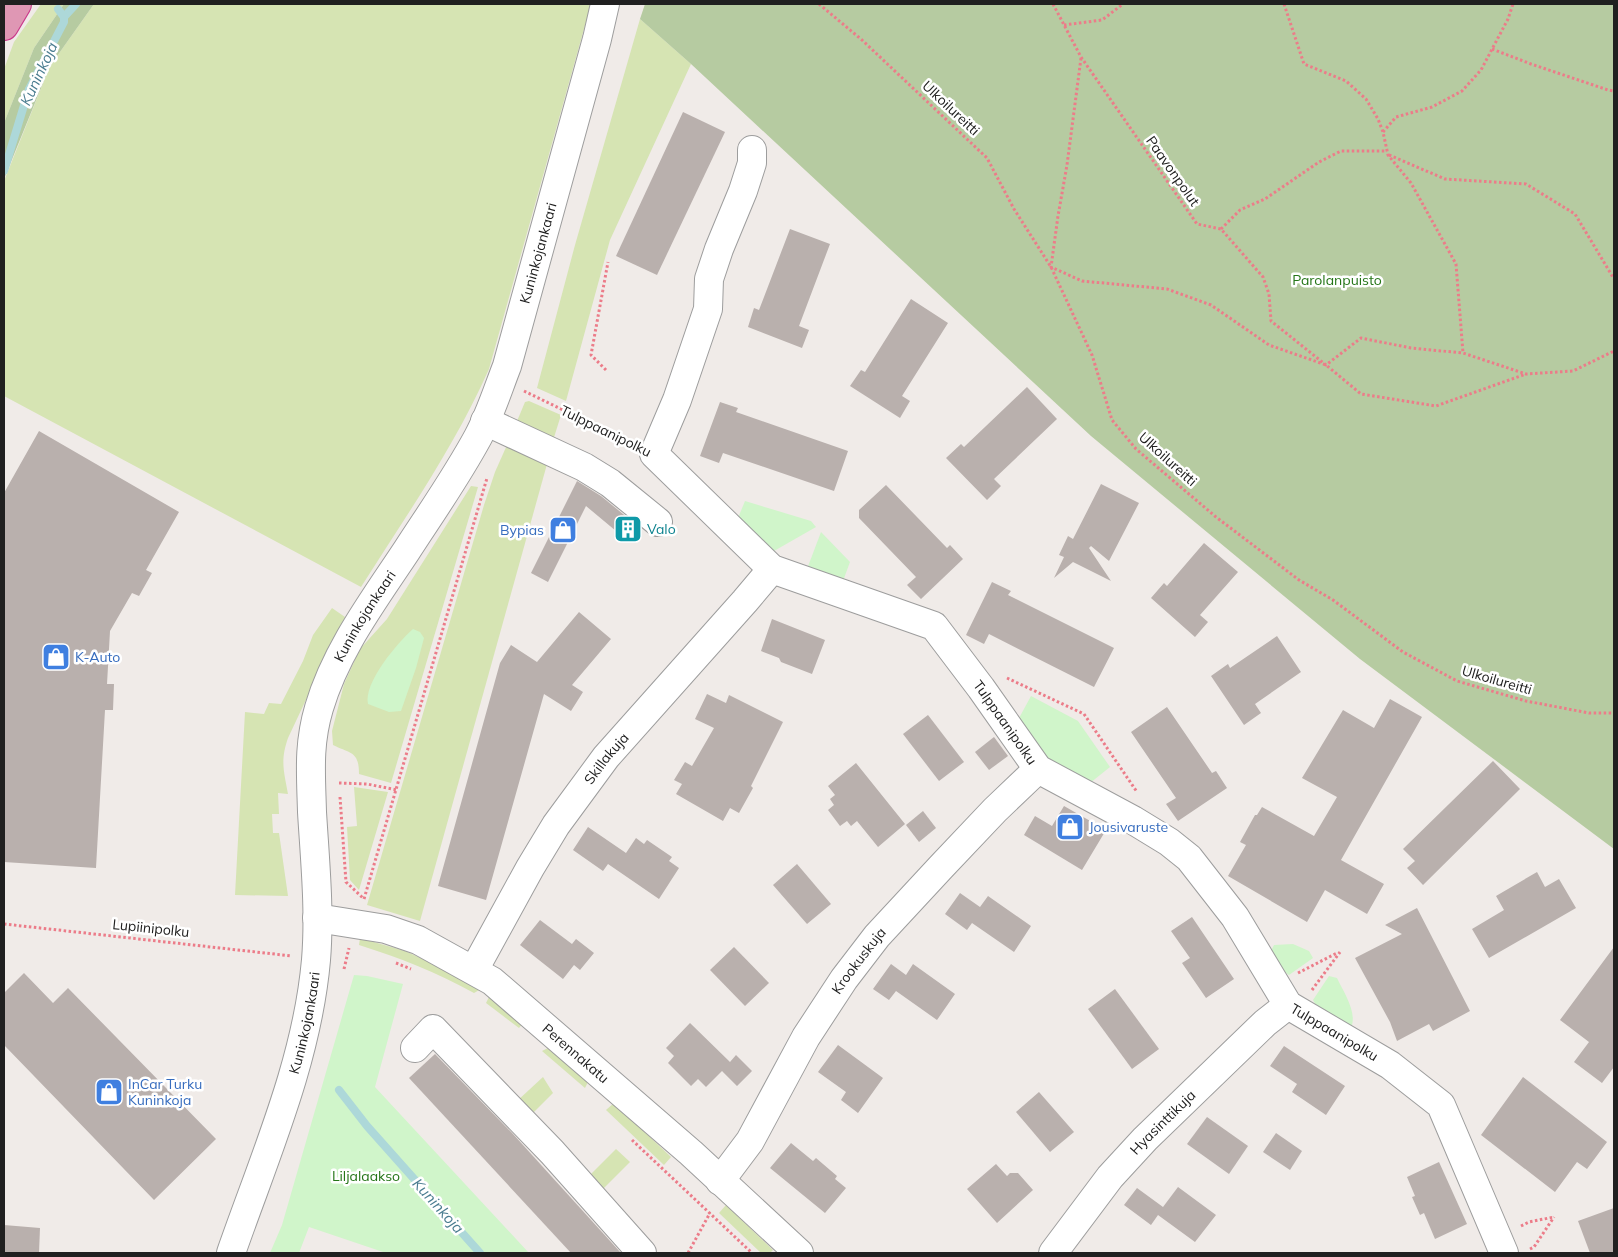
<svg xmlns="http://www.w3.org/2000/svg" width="1618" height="1257" font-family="Mulish,sans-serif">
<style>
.grass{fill:#d6e4b3}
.forest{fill:#b6cba1}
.park{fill:#d0f5ca}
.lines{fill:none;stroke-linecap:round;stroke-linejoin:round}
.stream{stroke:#add8d9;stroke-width:8}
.building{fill:#b9b0ad}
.minor-casing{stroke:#9d9d9d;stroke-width:30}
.highway-casing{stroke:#ca388a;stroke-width:30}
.path{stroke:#ec7c89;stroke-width:3;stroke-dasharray:2.5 2.5;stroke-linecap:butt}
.minor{stroke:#fff;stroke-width:28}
.highway{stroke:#df97b4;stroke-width:28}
.labels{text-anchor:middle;stroke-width:5;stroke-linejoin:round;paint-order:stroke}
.street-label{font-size:14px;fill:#202020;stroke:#fff}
.park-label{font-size:14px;fill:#247517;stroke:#fff}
.culture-label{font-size:14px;fill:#0d838f;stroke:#fff;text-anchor:start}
.shop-label{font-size:14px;fill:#366cbe;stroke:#fff;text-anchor:start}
.water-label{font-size:15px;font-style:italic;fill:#4b7d90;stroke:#fff}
</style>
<rect width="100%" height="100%" fill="#f0ebe8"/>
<g class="grass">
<path d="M41,4H64L34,48L4,123V69L14,42Z"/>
<path d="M94,4H591L489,369C455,446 406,516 361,587L4,396V181L50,66Z"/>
<path d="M640,19L691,64L610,240L566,401L537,388L575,245Z"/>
<path d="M529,401L561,415L551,447L515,426L525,402Z"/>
<path d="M507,445L549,457L420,921L367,905L484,505L495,472Z"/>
<path d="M471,486L478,487L391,783L359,774C359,751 351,754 333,745L332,731L344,684L360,649L387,619Z"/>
<path d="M332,608L345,617L288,738C280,761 284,771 288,794L278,793L279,814H272L273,833H279L288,896L235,895L245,712L264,714L269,703L281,704L303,661L313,635Z"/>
<path d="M354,787L388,792L359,890L350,880L347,827L357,826Z"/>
<path d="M360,938L405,951L443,968L481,989L474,993C436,972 400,958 359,945Z"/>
<path d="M490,995L525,1021L519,1028L486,1003Z"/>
<path d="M552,1046L589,1080L585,1088L542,1051Z"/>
<path d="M543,1077L553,1093L530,1116L516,1102Z"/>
<path d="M614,1103L671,1157L664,1165L606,1110Z"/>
<path d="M616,1149L630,1162L599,1193L586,1179Z"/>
<path d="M726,1205L773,1250L770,1253H761L719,1213Z"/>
</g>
<g class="forest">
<path d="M64,4H94L50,66L4,179V123L34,48Z"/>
<path d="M645,4H1614V849L1360,659L1091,436L691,64L640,19Z"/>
</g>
<g class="park">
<path d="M745,501L811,521L816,527L774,551L738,518Z"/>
<path d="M821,532L850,562L843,581L807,569Z"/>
<path d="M413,629L420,632L424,638L416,668L401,711L389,712L368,704C363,683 398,642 413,629Z"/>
<path d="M1031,696L1078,721L1110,767L1090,783L1048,761L1018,720Z"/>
<path d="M1293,944L1309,951L1313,958L1289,975L1280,969L1270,953L1274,945Z"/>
<path d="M354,975L367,976L403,984L375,1087L529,1253H386L309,1227L299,1253H270L282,1225Z"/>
<path d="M1329,976L1337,978C1344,993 1359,1014 1350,1030L1317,1007L1313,1000Z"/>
</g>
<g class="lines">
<g class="stream">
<path d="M64,17L76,4"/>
<path d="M4,171L29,89L64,22V17L58,9"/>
<path d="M339,1090L367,1126L480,1253"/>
</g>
</g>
<g class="building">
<path d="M683,112L725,132L657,275L616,256Z"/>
<path d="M790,229L830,244L799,326L809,330L802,348L748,327L754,308L759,310Z"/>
<path d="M911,299L948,323L902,396L910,401L900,418L850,386L861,370L865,372Z"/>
<path d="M1027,387L1057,419L994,479L1001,486L987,500L946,458L961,444L964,447Z"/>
<path d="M720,402L738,408L736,412L848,451L834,491L723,453L719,463L700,456Z"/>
<path d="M39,431L179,512L146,570L152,573L139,596L132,593L110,631L107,684H114L113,710H105L96,868L4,862V493Z"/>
<path d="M577,481L601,496L640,528L628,541L586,506L548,582L531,573Z"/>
<path d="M1101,484L1139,503L1109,561L1091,546L1089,548L1111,581L1073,562L1054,578L1064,557L1059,555L1068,536L1073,539Z"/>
<path d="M886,485L947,548L950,545L963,559L921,599L907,585L916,577L859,518V510Z"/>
<path d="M1204,543L1238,572L1200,615L1208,622L1195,637L1151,598L1164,583L1167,586Z"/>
<path d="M992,582L1011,591L1008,595L1114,648L1094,687L989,634L984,644L966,635Z"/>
<path d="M579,612L611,639L572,685L583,692L571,711L544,694L486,900L438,886L500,663L511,645L537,662Z"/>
<path d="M772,619L825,640L812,674L781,662L779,658L761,651Z"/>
<path d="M1277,636L1301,672L1255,704L1261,713L1244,725L1211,676L1228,664L1230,668Z"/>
<path d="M707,694L726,703L729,695L783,722L751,786L753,788L739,813L730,808L723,821L676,794L682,784L674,780L685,762L692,766L714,728L695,719Z"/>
<path d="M1390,699L1422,717L1341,860L1384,884L1367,914L1325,890L1307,922L1228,876L1246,845L1240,842L1255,815H1257L1262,807L1314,836L1337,797L1302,778L1343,710L1374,728Z"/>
<path d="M1167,707L1212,773L1216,771L1227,788L1178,821L1166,804L1176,798L1131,732Z"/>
<path d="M928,715L964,762L939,781L903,734Z"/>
<path d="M994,737L1008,756L989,770L975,752Z"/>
<path d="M1493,761L1520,789L1423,885L1407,868L1415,861L1403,849Z"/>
<path d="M856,763L905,824L878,847L857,821L851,826L847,821L840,826L828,810L834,805L830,799L835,795L828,786Z"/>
<path d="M1064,806L1106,830L1082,870L1024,835L1035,816L1052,826Z"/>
<path d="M923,811L936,828L919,842L906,825Z"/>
<path d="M588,827L626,853L636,838L644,844L647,840L672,857L669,861L679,868L659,899L608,864L603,871L573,850Z"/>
<path d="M797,864L831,904L807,924L773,885Z"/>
<path d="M1537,872L1545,887L1559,879L1576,908L1489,958L1472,929L1504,910L1496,896Z"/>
<path d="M960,893L980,907L988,896L1031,926L1014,952L972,923L967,930L945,914Z"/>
<path d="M1417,908L1470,1011L1433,1031L1429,1024L1397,1041L1390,1022L1355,958L1402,934L1385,925Z"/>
<path d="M1192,917L1234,979L1206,998L1182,963L1190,958L1171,931Z"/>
<path d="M540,920L572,944L576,939L594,953L580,970L574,965L563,979L520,945Z"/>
<path d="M734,947L769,983L745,1006L710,970Z"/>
<path d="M1614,947V1067L1602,1083L1574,1062L1589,1042L1560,1020Z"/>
<path d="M891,964L906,975L913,964L955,994L937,1020L896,991L889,1000L873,989Z"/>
<path d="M24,973L53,1003L68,988L216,1139L154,1200L4,1045V993Z"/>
<path d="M1115,989L1159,1049L1132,1069L1088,1009Z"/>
<path d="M690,1023L730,1062L736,1055L752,1071L737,1086L722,1071L706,1087L698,1079L691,1086L668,1063L674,1056L666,1048Z"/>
<path d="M838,1045L883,1078L858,1113L841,1100L846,1092L818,1072Z"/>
<path d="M1284,1046L1345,1086L1326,1115L1292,1092L1297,1084L1270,1066Z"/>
<path d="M435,1054L513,1134L621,1253H571L409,1078Z"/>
<path d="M1523,1077L1607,1142L1587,1169L1577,1162L1555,1192L1481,1135Z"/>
<path d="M1039,1092L1074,1132L1050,1152L1016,1112Z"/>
<path d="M1207,1117L1248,1146L1229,1174L1187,1144Z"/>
<path d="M1276,1133L1302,1151L1290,1170L1263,1152Z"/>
<path d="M791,1143L813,1161L816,1158L837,1176L835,1179L846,1188L825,1213L770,1168Z"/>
<path d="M1439,1162L1467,1224L1435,1239L1424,1213L1420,1215L1412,1197L1415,1196L1407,1177Z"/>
<path d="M996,1164L1007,1176L1010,1173H1018L1033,1190L997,1223L967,1189Z"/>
<path d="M1178,1187L1216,1215L1195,1242L1158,1215L1151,1225L1124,1205L1137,1188L1163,1207Z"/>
<path d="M1614,1208V1253H1590L1578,1221Z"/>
<path d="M4,1225L40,1228L39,1253H4Z"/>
</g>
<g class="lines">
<defs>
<g id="minor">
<path id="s1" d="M752,150V163L743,191L719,249L709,279L708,309L677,400L654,454L772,569L934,626L981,688L1038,769L1133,820L1169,842L1189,858L1235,917L1288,1005L1390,1065L1441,1105L1504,1253"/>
<path d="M485,421L584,467L610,483L658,522"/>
<path id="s2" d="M317,918L386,929L418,940L492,981L691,1153L799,1253"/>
<path id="s3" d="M474,970L530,868L556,825L606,757L745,601L772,569"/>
<path d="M415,1048L433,1029L552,1152L642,1253"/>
<path id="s4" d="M720,1181L750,1141L806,1037L844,979L877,936L941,867L995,810L1038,769"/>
<path id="s5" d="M231,1253C264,1158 307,1062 316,960C320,911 315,861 312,812C311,774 308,745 319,708C336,650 374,600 407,550C431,513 457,476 478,437C490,415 498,389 507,366L597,39L605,4"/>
<path id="s6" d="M1053,1253L1110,1177L1145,1139L1265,1023L1288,1005"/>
</g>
<path id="highway" d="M4,26L17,4"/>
</defs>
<use href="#minor" class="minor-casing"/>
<use href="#highway" class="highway-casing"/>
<g class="path">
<path d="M819,4L862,40L987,158L1014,209L1051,267L1092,355L1112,420L1136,449L1216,517L1299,580L1333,600L1403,652L1457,681L1526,701L1589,713H1614"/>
<path d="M1053,4L1081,57L1197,224L1221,229L1263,277L1269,294L1271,321L1326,365L1361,338L1411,348L1463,353L1526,374L1573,371L1614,351"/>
<path d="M1284,4L1304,64L1346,81L1366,99L1378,119L1383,132L1388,155L1411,183L1456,264L1463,353"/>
<path d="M1064,25L1102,20L1123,4"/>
<path d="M1492,49L1531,64L1608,90L1614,91"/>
<path d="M1081,58L1067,165L1058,216L1051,267L1082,281L1167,289L1211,305L1269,345L1326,365L1361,394L1436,406L1526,374"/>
<path d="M1383,132L1396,117L1432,107L1462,91L1481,70L1508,19L1513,4"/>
<path d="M1389,155L1445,179L1526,184L1575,214L1614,279"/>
<path d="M1221,229L1240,210L1265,199L1319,162L1341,151H1387"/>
<path d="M606,370L591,355L608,262"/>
<path d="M524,391L631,443"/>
<path d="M1007,678L1084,714L1137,792"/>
<path d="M339,783L367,784L397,790"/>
<path d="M340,797L346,882L363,898"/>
<path d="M364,899L487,478"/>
<path d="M4,924L292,956"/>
<path d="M396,963L411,969"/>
<path d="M344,969L349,948"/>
<path d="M1298,973L1337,953"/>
<path d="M1312,990L1340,952"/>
<path d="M632,1140L752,1253"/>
<path d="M1521,1226L1529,1222L1554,1217"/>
<path d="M1530,1249L1534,1247L1554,1217"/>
<path d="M688,1253L710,1213"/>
</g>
<use href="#minor" class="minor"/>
<use href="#highway" class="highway"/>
</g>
<defs>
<symbol id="building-square" viewBox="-11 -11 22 22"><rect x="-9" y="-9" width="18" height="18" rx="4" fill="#0f9aa8" stroke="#fff"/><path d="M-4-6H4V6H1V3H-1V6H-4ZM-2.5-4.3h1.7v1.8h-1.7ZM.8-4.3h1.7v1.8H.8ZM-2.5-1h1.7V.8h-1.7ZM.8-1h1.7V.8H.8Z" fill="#fff"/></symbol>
<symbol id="shop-square" viewBox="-11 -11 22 22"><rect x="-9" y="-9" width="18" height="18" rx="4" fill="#3f7fe0" stroke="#fff"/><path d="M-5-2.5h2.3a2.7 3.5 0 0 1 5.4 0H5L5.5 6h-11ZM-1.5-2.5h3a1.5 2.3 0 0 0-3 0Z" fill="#fff"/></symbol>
</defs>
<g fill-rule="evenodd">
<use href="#building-square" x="612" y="513" width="32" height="32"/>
<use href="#shop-square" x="547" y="514" width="32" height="32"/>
<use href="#shop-square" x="40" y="641" width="32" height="32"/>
<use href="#shop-square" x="1054" y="811" width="32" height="32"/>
<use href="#shop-square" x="93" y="1076" width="32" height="32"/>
</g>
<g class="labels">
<g class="street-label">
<text transform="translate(951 108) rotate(43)" y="5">Ulkoilureitti</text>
<text transform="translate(1173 171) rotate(55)" y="5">Paavonpolut</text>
<text dy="5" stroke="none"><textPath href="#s5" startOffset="1068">Kuninkojankaari</textPath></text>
<text transform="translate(606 431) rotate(26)" y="5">Tulppaanipolku</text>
<text transform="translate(1168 459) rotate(42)" y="5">Ulkoilureitti</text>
<text dy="5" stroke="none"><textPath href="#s5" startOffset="662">Kuninkojankaari</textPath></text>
<text transform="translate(1497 680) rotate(16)" y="5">Ulkoilureitti</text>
<text dy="5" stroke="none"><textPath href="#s1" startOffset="778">Tulppaanipolku</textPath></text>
<text dy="5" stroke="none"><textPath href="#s3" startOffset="250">Skillakuja</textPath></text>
<text transform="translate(151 928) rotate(6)" y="5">Lupiinipolku</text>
<text dy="5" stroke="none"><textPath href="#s4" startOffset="261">Krookuskuja</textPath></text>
<text dy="5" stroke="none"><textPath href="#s5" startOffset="242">Kuninkojankaari</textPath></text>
<text dy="5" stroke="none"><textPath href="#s1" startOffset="1242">Tulppaanipolku</textPath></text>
<text dy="5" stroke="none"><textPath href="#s2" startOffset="299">Perennakatu</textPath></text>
<text dy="5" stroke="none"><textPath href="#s6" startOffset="171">Hyasinttikuja</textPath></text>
</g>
<g class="park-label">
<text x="1337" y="285">Parolanpuisto</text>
<text x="366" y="1181">Liljalaakso</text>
</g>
<g class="culture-label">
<text x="647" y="534">Valo</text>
</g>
<g class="shop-label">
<text x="544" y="535" text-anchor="end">Bypias</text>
<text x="75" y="662">K-Auto</text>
<text x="1089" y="832">Jousivaruste</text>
<text x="128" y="1089">InCar Turku<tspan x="128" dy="16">Kuninkoja</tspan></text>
</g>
<g class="water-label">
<text transform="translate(39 74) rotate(-65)" y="5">Kuninkoja</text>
<text transform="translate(438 1206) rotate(48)" y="5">Kuninkoja</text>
</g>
</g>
<rect width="1618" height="1257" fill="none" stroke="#202020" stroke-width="10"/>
</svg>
